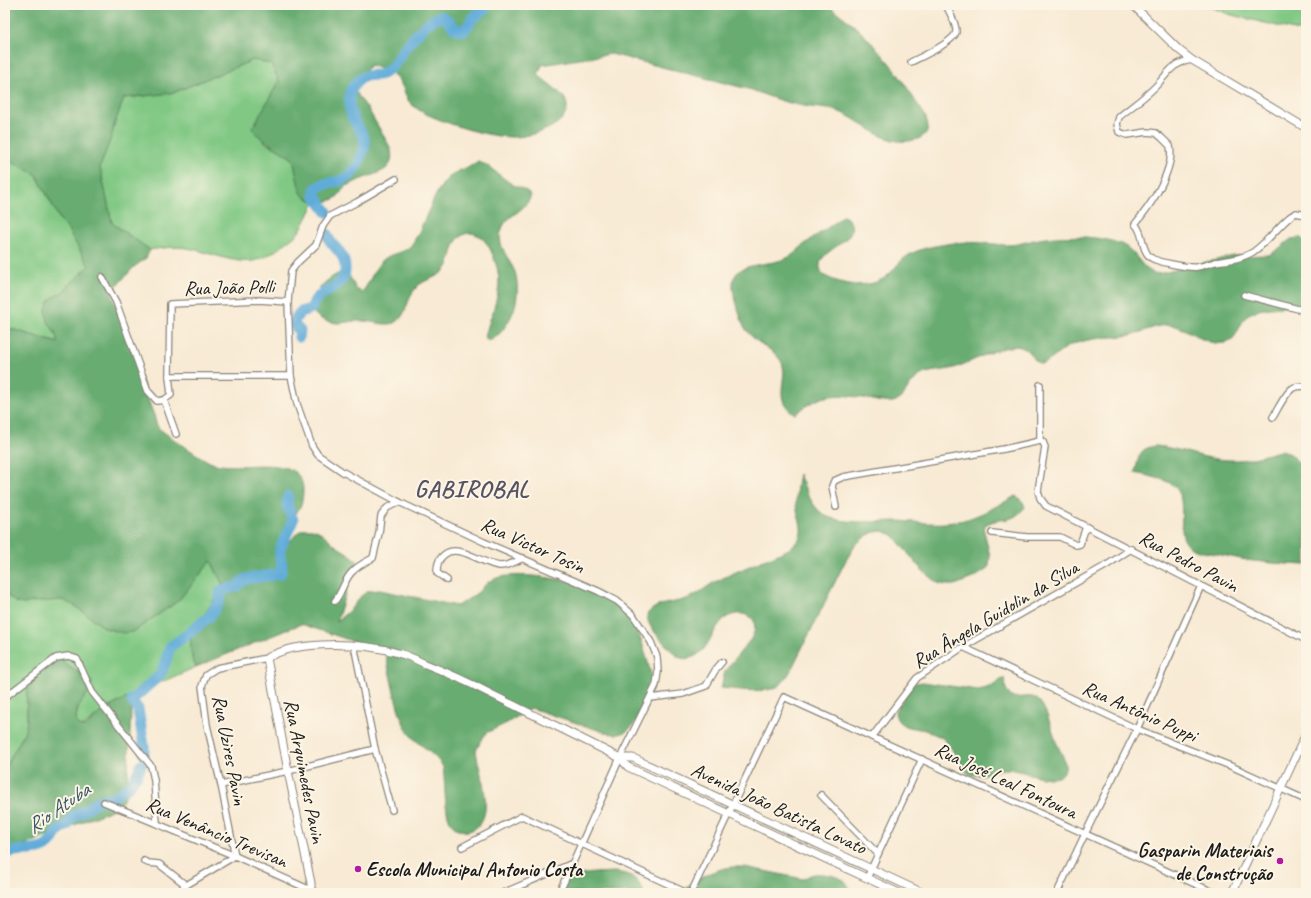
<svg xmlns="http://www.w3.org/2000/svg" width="1311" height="898" font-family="Caveat,sans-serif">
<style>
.green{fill:#80c883;stroke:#4e7250}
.forest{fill:#68ac71;stroke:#426446}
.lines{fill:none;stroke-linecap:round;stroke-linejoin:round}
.river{stroke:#61acd9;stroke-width:11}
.minor-casing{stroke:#8a8378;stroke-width:8}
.tertiary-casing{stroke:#8a8378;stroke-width:9}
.minor{stroke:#fff;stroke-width:5.5}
.tertiary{stroke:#fff;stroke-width:7}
.poi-dot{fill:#b5179e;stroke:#fcf5e5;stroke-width:1.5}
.labels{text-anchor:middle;stroke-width:4;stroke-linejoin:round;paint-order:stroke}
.street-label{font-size:20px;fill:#1c1c1c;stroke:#fcf5e5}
.poi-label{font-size:20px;font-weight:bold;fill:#1c1c1c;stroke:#fcf5e5;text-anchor:end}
.water-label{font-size:21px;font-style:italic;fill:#385668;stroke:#fcf5e5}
.district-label{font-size:24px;font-weight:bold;letter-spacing:1px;fill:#565464;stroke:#fcf5e5}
</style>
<rect width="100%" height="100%" fill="#fcf5e5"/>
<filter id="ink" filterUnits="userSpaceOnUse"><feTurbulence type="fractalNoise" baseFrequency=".025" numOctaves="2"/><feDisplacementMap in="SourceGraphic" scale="8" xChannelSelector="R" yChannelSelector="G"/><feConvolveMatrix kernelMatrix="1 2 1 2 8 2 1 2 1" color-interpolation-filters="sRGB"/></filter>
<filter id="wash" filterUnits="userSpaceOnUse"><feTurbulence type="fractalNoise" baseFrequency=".012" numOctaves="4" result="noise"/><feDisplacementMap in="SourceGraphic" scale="16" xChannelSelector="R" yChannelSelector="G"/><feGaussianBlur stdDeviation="0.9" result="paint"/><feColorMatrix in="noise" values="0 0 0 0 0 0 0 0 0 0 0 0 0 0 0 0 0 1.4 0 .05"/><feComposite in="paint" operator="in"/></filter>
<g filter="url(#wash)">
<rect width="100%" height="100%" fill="#f8ead4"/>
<g class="green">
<path d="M1204,5H1306V33L1232,15Z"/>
<path d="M253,60L271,64L279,81L252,129L267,144L280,150L293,159L301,192L305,197L315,202C310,212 305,223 299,232C296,236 291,239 287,242C273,253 259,264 240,261C222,259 205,251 187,248C174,246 162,248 150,250L112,223L100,167L112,135L114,125L124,98L163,94L175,92Z"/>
<path d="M5,159L36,174L59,218L67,228L89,266L61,293L52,298L46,310C48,322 55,331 59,343L5,327V304L11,296L8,287H5Z"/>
<path d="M211,561L223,585L191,637L192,659L196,667L132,695L109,707L82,727L77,725C74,710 82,700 91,689L87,677L69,667L57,656H52L46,660L35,674L27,692V719L26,729L6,769L5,777V594L17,603L24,604L31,602L63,600L75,606L105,628L114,631L133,632L178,601Z"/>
</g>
<g class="forest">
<path d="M5,5H826C841,14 854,25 866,37C886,57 902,78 916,102C921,109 927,117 928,126C928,134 921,139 914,140C884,148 863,120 837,111C827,108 815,108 804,106C786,103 769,97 752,90L611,54L542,65L538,75C544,80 562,93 565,99C578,124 529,138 512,137C489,137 454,126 433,117C423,113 414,108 408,100C404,92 402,82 395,76C388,71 377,68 370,65L353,87L358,96L368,109L390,147C392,153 393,161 388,167C381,174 364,177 355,182C351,184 347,185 344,188C341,192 338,197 334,199C324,204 307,203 301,192C297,183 296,170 293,159C279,149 264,143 252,129L279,81L271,64L253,60L175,92L163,94L124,98L114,125L112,135L100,167L112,223L150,250L146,258L134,267L111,292C122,322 133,353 143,384C146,394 150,405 154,415C155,419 156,424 158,427C160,431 200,457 208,461C234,477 317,442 301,505L275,549C280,547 287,544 291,540C296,535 298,530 306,529C319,527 327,538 335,545C343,551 352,554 358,562L355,571L350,578L337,621L351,609L361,596L368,591L380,590L457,606C463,602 471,598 477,593C483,588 486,582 494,579C514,571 560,578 581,585C592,588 619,603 626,611C642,632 647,661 654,685C648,699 637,728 623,733C618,735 612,734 607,733L531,708L507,723L486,733L476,750C478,771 495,808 478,826C475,829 469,832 464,831C458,829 453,828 450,821C445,812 445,788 444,776C443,774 444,770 443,767C439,758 418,743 411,736C398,722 390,672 385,652L301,624L196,667C192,657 189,648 191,637L223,585L211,561L178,601L133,632L123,633L105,628L75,606L63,600L31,602L25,604L17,603L5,594V327L58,343L56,334L48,322L46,310L48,303L52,298L61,293L89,266L67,228L59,218L36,174L5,159Z"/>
<path d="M478,161C491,166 500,177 512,184C519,188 526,189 531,195C530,197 529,201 527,203C519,214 504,217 501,232C497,246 510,259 515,272C520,287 517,309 508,322C503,330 498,338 488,341L485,338C489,317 502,295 498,273C498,268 495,263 494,258C491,250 487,241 479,236C473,232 466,232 460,237C451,245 453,258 447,267C440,279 423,278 415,289C407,299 407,313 398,321C390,328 372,321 362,321C354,320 346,323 338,323C322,322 305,314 315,296C321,284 330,277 342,272L349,275L356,289L362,292C372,281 374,263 389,256C397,252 406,253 412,244C425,225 432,193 449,177C456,170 469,169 478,161Z"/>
<path d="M843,216C846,217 850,220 851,224C857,244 812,251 821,271C822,274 824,276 827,277C845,286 871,289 887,276C895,269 900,260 909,255C921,248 934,246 947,244C968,240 987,244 1007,245C1021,245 1033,239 1046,238C1068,235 1101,236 1121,244C1139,252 1140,271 1158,274L1233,256L1269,255L1277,250L1291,239L1301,238L1306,242V306C1291,307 1261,306 1249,314C1238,322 1239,341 1224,343C1201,346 1186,324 1167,325C1154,326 1143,332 1131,335C1111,338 1091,337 1071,345C1060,350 1053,361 1041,364C1033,361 1030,351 1023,348C1008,340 971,363 954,368C944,371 931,370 921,375C910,380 906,397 896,401C888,404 877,401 869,399C851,396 832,392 815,401C808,404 801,410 795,414C768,398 794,374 778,357C769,347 756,343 748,332C741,325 739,311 736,301C721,257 763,269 787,258C794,255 800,248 806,243C818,234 831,226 843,216Z"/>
<path d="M1156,446C1181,448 1204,460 1229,460C1251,461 1263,455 1283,450L1292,455L1306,473V565C1292,564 1277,564 1263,562C1248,561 1232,557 1217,554C1209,553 1198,552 1191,548C1172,536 1191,498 1173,485C1163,478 1147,476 1135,473C1139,457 1138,448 1156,446Z"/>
<path d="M799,474C805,488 811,506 824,515C842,525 879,521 900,521C918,522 936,525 954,522C976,519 996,506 1016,496L1023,502L1025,507C1010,526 1002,515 985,525L984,531L990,556L989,566L985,571L975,577L955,585H946L938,583L932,579L920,568L893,535L883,531L874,532L866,536L856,544L845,562L791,670C788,675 785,681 780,685C767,695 736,689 721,688L725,671L751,639L755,630L754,620C749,616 744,613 737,614C711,616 714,652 690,658C686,659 683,659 679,657C673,653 668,647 663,642C656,633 647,626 647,614C658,601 675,604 689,598C698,594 705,588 713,583C737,570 764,561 789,549C792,546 796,543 798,540C806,529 796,515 796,503C796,493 797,483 799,474Z"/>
<path d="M53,655L57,656L69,667L87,677L92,683C88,700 73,703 77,724L82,727L86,726L101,712L132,695L127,791C124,802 118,807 107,812L5,853L6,769C10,755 20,744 25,730C29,718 26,705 27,693C29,678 40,663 53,655Z"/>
<path d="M1004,678L1006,689L1011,697C1019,699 1030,694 1037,699C1048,708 1052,734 1058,746C1061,753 1065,758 1065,766C1066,770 1063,774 1060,776C1047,783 1021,769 1006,769C994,769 984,778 971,775C960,771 954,744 939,736C934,734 929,732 925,730C916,728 902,728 897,719C896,717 895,714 895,711L914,683L923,682L978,690L987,688Z"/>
<path d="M732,867H745L803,879C807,877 811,874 815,874C827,873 852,877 849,893H679C697,880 709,870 732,867Z"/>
<path d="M614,872C631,874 637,877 644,893H560C562,889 563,885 566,882C574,872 602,873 614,872Z"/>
</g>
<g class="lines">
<g class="river">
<path d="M327,212L315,195V190C324,178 342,188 354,170C358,165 365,149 365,142C364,134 357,127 354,120C350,113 349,102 350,93C352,86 359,78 366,76C372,74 379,77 384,73C394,68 399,56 405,48C408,43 412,40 415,36C425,26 427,22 441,16L448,20L454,28L463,31L468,26L472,19L489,5"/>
<path d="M299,337L300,331L295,326L294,322C296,319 297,314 301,312C304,310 309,311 312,307C314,303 314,300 318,297C332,287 350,283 344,261C341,248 330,247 327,234"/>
<path d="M144,754V746L138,709L132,701V699L140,693L160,675L165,664L170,647L188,634L210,616L220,600V592C225,588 232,589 237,586C241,583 241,581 246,579L280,574C285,565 278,558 280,549L293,520L287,505L288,496"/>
<path d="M5,854C16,848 30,852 42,848C55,844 52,830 67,826L73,816C90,812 92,797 113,799C117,793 123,791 128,787C134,781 138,773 141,765"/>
</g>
</g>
</g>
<g filter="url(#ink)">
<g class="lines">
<defs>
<g id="minor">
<path d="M1192,60C1171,63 1169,73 1155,87C1144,98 1131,107 1119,117L1117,124L1119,132L1127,135L1147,132L1156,133L1162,138L1170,146C1171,151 1171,156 1170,161C1165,184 1150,206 1135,224C1145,234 1140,248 1150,257C1155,262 1189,268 1197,267C1203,266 1209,264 1215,262C1228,260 1242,259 1253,252C1268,242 1277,227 1291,216L1296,213L1306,215"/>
<path d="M911,62C921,57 954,42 956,32C957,24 949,12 946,5"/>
<path d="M396,179L357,202L330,216L323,226L316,245L298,262L291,271L288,302L291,376L297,404L312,446L318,455L343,472L399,502L484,542L598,591L617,601L633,615L651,642L657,657L658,672L656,685L620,758L559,893"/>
<path d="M102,277L116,302L148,391L157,401L164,400L171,395L169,376L170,304L259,300L288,302"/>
<path d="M1244,295L1306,311"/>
<path d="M169,376H291"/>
<path d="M164,400L176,434"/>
<path d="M1273,417C1278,409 1285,393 1293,388C1297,386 1302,386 1306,386"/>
<path d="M1040,441V385"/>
<path d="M836,507L832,486L834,481L843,477L1004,449L1040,441L1043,442L1045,447L1038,491L1040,498L1046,506L1306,640"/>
<path d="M992,533L1027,537H1060L1076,545L1080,544L1086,527"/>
<path d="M447,580L437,573C437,565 438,559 445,554C459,543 483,565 500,566C509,566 515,562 523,558"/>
<path d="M335,601C342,592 344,581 351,573C357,566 365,562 373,558L379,533L381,516L387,508L399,502"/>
<path d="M354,645L375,749L392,810"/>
<path d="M963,647L1137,729L1233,767L1306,800"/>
<path d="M5,697L56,658L68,656L77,659L92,692L151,766L154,780L157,823"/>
<path d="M650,698L683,694L706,686L716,669L722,662"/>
<path d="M872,737L917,678L963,647L1107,565L1131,549"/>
<path d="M221,785L288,771L375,749"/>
<path d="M821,795L878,854"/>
<path d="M104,802L235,856L317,893"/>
<path d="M462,847L522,816L687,893"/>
<path d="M144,861L148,863L159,864L186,885"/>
<path d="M867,878L922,759"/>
<path d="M183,887L235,856L221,785L207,725L202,686L206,675L217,668L267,658"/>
<path d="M503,893L573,863"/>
<path d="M691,893L784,697L1215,893"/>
<path d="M1057,893L1085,834L1137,729L1201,586"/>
</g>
<g id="tertiary">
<path d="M1133,5L1179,50L1192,60L1306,128"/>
<path d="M620,758H633L923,893"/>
<path d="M308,893L311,890V883L288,771L267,658C299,639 363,643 398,653C406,655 415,659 423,663C446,672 468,682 489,693C533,715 577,736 620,758L628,767L899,893"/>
<path d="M1232,893L1306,734"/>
</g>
</defs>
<use href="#minor" class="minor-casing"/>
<use href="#tertiary" class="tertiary-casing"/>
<use href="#minor" class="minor"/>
<use href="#tertiary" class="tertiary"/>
</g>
</g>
<g class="poi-dot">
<circle cx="1280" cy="861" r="4"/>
<circle cx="358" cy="869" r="4"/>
</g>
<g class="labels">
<g class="street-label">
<text transform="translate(229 287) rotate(-1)" y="7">Rua João Polli</text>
<text transform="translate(533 545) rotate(24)" y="7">Rua Victor Tosin</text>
<text transform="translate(1189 561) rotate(28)" y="7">Rua Pedro Pavin</text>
<text transform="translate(995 614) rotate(-31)" y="7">Rua Ângela Guidolin da Silva</text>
<text transform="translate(1140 711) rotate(24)" y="7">Rua Antônio Puppi</text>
<text transform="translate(230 750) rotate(79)" y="7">Rua Uzires Pavin</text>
<text transform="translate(305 771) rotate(79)" y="7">Rua Arquimedes Pavin</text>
<text transform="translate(1006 780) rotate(25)" y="7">Rua José Leal Fontoura</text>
<text transform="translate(779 808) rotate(25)" y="7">Avenida João Batista Lovato</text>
<text transform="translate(217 832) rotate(23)" y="7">Rua Venâncio Trevisan</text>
</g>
<g class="poi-label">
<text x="1272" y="857">Gasparin Materiais<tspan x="1272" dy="23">de Construção</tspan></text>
<text x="366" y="876" text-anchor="start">Escola Municipal Antonio Costa</text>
</g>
<g class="water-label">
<text transform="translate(58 808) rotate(-35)" y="7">Rio Atuba</text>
</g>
<g class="district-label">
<text x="472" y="497">GABIROBAL</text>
</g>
</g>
<rect width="1311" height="898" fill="none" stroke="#fcf5e5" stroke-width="20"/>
</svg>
